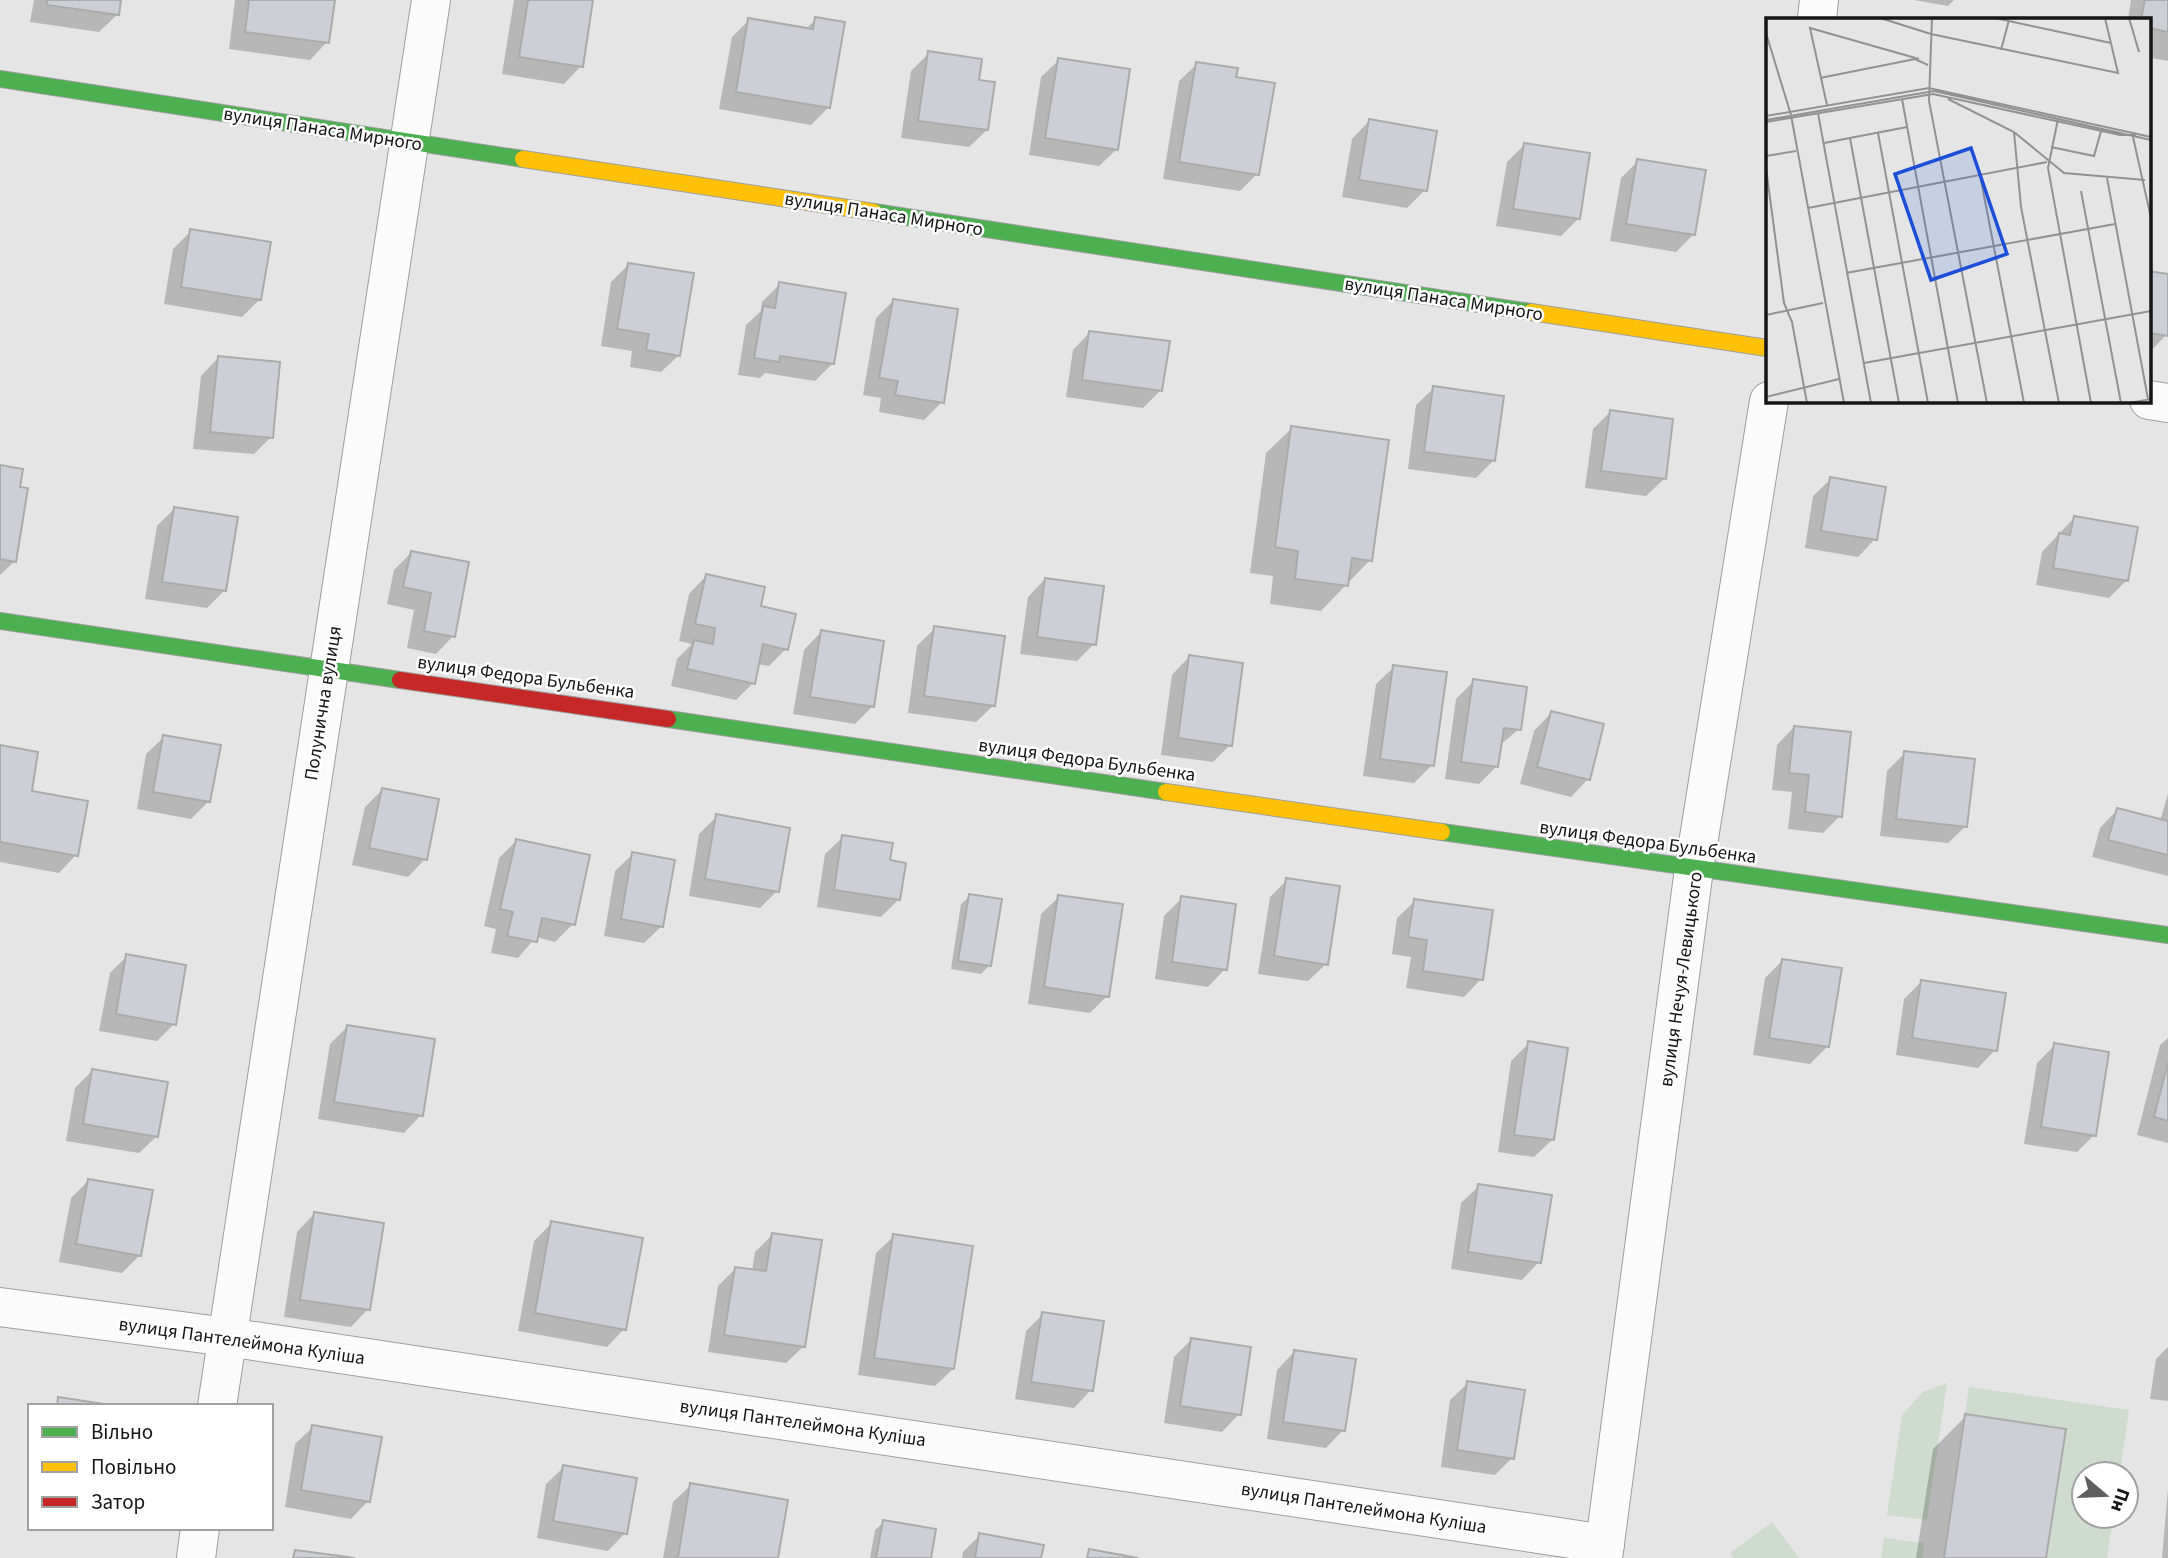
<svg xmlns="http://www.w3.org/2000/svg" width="2168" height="1558" font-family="'Source Sans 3',sans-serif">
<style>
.green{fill:#cedbce}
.shadow{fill:#0003}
.building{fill:#cecfd6;stroke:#ababab;stroke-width:2}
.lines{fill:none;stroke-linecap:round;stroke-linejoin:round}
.street-casing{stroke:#9e9e9e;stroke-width:40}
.fast-casing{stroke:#9e9e9e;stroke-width:18}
.slow-casing{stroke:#9e9e9e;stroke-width:18}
.jam-casing{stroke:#9e9e9e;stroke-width:18}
.street{stroke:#fbfbfb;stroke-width:38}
.fast{stroke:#4caf50;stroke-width:16}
.slow{stroke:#ffc107;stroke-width:16}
.jam{stroke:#c62828;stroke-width:16}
.labels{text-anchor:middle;stroke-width:5;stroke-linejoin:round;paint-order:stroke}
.street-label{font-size:19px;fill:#151516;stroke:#fff}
.inset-road{fill:none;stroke:#929292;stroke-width:2}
.view{fill:#1d4ed8;fill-opacity:0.15;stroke:#1d4ed8;stroke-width:3.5}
.inset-edge{fill:none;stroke:#151516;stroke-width:3.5}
</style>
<rect width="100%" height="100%" fill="#e5e5e5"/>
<g class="green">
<path d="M1947,1383L1927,1520L1887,1515L1902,1415L1923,1392Z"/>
<path d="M1969,1387L2129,1410L2120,1474H2084V1516H2113L2107,1558H2046L2065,1429L1965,1414Z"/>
<path d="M1772,1522L1799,1558H1734L1730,1553Z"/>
<path d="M1884,1538L1924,1543L1922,1558H1881Z"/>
</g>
<g class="shadow">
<path d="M34,0H119L117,15L99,32L30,22Z"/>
<path d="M235,0H333L327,42L310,60L229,49Z"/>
<path d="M514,0H592L581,66L564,84L502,74Z"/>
<path d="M1914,0H1954L1948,6Z"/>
<path d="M2131,0H2168V61L2151,58L2149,19H2128Z"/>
<path d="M816,19L829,107L811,125L719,109L732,37L749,20L805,30Z"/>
<path d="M929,53L977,82L987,130L969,147L901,138L911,71Z"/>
<path d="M1059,60L1117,149L1099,166L1029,155L1041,77Z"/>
<path d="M1197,64L1234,78L1257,174L1240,191L1163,179L1179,81Z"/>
<path d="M1369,121L1425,190L1407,208L1342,197L1352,139Z"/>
<path d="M1525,144L1578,219L1561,236L1496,226L1507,162Z"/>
<path d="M1638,161L1694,234L1676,252L1610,241L1621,178Z"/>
<path d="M191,231L260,299L242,317L164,304L173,249Z"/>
<path d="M629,264L679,355L661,372L630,367L632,351L601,346L611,282Z"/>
<path d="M2149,272L2168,275L2166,335L2149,353Z"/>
<path d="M780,284L833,363L815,381L765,373L760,378L738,375L746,325L761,311L762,302Z"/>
<path d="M893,301L942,402L924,420L879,412L881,398L863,395L876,318Z"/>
<path d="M1090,332L1161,390L1143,408L1066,397L1073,350Z"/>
<path d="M218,358L271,437L254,454L193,449L201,376Z"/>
<path d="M1434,388L1493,461L1476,478L1408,469L1416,405Z"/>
<path d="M1610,412L1664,479L1646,496L1585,488L1593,429Z"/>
<path d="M1292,428L1370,560L1321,611L1270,604L1273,576L1250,573L1266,453Z"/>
<path d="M0,467L18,489L15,561L0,575Z"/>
<path d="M1831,479L1875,539L1858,557L1805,548L1813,496Z"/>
<path d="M174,509L224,591L207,608L145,599L157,526Z"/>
<path d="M2074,518L2127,580L2109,598L2036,585L2042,552Z"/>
<path d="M411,553L453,636L436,654L407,648L414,610L387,604L394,570Z"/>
<path d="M706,576L759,607L786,649L769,666L757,664L753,683L736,700L671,686L677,659L692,644L679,641L689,594Z"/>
<path d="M1045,579L1094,644L1077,661L1020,654L1028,597Z"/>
<path d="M935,628L994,705L976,722L908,713L917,646Z"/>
<path d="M821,632L872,707L855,724L793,714L804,650Z"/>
<path d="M1189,657L1230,745L1213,762L1161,755L1172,675Z"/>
<path d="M1394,667L1432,765L1414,783L1363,776L1376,684Z"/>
<path d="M1474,681L1519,729L1499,746L1497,766L1479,784L1445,779L1456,699Z"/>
<path d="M1551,713L1588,779L1571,797L1520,784L1534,731Z"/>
<path d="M1794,727L1840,816L1823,833L1788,829L1792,792L1772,790L1777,745Z"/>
<path d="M164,737L209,801L191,819L137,809L146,754Z"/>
<path d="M0,747L76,855L59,873L0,862Z"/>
<path d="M1905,753L1966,826L1948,843L1880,836L1887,771Z"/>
<path d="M382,790L425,859L408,877L352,865L365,807Z"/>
<path d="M2168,794V876L2092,857L2100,828L2117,810L2160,821Z"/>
<path d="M717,816L777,891L760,908L689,896L699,834Z"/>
<path d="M843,837L888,861L899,899L881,917L817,907L825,854Z"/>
<path d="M516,841L573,924L555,942L536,937L518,958L491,953L496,929L484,926L499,858Z"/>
<path d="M633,854L662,926L644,943L604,936L615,871Z"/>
<path d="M1287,880L1326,964L1308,981L1258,974L1270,897Z"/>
<path d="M970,896L990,965L981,974L951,969L961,904Z"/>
<path d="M1059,897L1107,996L1090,1013L1028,1004L1041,914Z"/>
<path d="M1182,898L1225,969L1208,987L1155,979L1164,916Z"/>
<path d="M1415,901L1481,979L1464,997L1406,988L1411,957L1392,954L1397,918Z"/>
<path d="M127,956L174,1024L157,1041L99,1031L110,973Z"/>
<path d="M1782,961L1828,1046L1810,1064L1753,1055L1765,978Z"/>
<path d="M1921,982L1995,1050L1978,1068L1896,1055L1904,999Z"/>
<path d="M347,1027L421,1115L404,1133L318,1119L330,1044Z"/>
<path d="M2168,1038V1143L2137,1135L2160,1045Z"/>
<path d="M1529,1043L1552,1140L1534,1157L1498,1152L1511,1061Z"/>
<path d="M2055,1045L2094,1135L2077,1152L2024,1144L2037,1063Z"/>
<path d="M93,1070L157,1136L139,1153L66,1141L75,1088Z"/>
<path d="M88,1181L139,1256L122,1273L59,1262L71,1198Z"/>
<path d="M1479,1186L1539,1262L1522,1280L1451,1269L1461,1203Z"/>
<path d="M314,1214L368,1309L351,1327L284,1317L297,1232Z"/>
<path d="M552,1223L624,1329L607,1347L518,1331L534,1241Z"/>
<path d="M772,1235L804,1346L786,1363L708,1352L718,1286L735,1269L752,1271L755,1252Z"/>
<path d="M894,1236L953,1369L935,1386L858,1375L876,1253Z"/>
<path d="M1043,1314L1091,1390L1074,1408L1015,1399L1026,1331Z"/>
<path d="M1192,1339L1239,1414L1222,1432L1164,1423L1174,1357Z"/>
<path d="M2168,1347V1401L2150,1399L2156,1359Z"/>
<path d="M1294,1352L1343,1430L1326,1448L1267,1439L1277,1370Z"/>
<path d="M1468,1383L1512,1458L1495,1475L1441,1467L1450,1400Z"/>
<path d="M1966,1416L2044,1558H1916L1933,1449Z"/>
<path d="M313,1427L368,1501L351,1519L285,1507L295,1444Z"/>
<path d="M564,1467L625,1533L608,1551L537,1538L546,1484Z"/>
<path d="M691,1485L776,1558H663L673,1502Z"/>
<path d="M2168,1489V1558H2162Z"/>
<path d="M884,1522L929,1558H870L875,1530Z"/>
<path d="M980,1535L1040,1558H962L963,1552Z"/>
</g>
<g class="building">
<path d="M47,0H121L119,15L47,5Z"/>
<path d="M249,0H335L329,43L245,32Z"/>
<path d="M528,0H593L583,67L519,57Z"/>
<path d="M2145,0H2168V32L2149,28V19H2141Z"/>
<path d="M815,17L845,22L830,108L736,92L748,18L813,29Z"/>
<path d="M928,51L982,59L979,80L995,82L988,130L918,121Z"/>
<path d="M1058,58L1130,69L1118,150L1045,138Z"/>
<path d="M1196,62L1238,68L1236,77L1275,83L1259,175L1179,162Z"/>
<path d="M1369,119L1437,131L1427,191L1359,180Z"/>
<path d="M1524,143L1590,153L1580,219L1513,209Z"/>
<path d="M1637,159L1706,170L1695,235L1626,224Z"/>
<path d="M190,229L271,242L261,300L181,287Z"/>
<path d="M628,263L694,273L680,356L646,350L649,334L617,329Z"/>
<path d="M2149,271L2168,274V336L2149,333Z"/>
<path d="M779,282L846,293L834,364L780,356L779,362L754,358L763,306L775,308Z"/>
<path d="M893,299L958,309L944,403L895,395L898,381L879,378Z"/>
<path d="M1089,331L1170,341L1162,391L1082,380Z"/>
<path d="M218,356L280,362L273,438L210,432Z"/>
<path d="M1433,386L1504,396L1495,461L1424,452Z"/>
<path d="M1610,410L1673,419L1666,479L1601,471Z"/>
<path d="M1291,426L1389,440L1372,561L1352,558L1348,586L1295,579L1298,551L1275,547Z"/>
<path d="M0,465L23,469L20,487L28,488L16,562L0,559Z"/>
<path d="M1830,477L1886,487L1877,540L1821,531Z"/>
<path d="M174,507L238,517L226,591L162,582Z"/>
<path d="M2074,516L2138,527L2128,581L2053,568L2059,533L2070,535Z"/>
<path d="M411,551L469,562L455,637L424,631L431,593L403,587Z"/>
<path d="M706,574L765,587L761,606L796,614L788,650L763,644L755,684L687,669L694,640L713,644L715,628L695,624Z"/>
<path d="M1045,578L1104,586L1096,645L1037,637Z"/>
<path d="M934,626L1005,636L995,706L924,696Z"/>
<path d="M821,630L884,641L874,707L810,697Z"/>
<path d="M1189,655L1243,663L1232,746L1178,738Z"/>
<path d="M1393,665L1447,672L1434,766L1380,759Z"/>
<path d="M1473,679L1527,687L1521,730L1504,728L1498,767L1461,762Z"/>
<path d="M1551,711L1604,724L1590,780L1537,767Z"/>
<path d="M1794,726L1851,732L1842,817L1805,812L1809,775L1789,773Z"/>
<path d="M163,735L221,745L210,802L153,792Z"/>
<path d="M0,745L38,752L32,791L88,801L78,856L0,842Z"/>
<path d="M1904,751L1975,759L1967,827L1896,819Z"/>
<path d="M382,788L439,799L427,860L369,848Z"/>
<path d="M2117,808L2168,821V855L2108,840Z"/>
<path d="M716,814L790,828L779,892L705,879Z"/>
<path d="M842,835L893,843L890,860L906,863L900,900L834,890Z"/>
<path d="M516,839L590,855L575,925L542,918L537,942L507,936L513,912L500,909Z"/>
<path d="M632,852L675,860L663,927L621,919Z"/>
<path d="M1286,878L1340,886L1328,965L1274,956Z"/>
<path d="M969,894L1002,899L991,966L958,961Z"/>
<path d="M1058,895L1123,904L1109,997L1044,987Z"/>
<path d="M1181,896L1236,904L1227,970L1172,962Z"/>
<path d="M1414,899L1493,910L1483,980L1423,971L1427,940L1408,937Z"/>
<path d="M126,954L186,965L176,1025L116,1014Z"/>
<path d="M1782,959L1842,968L1829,1047L1769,1038Z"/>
<path d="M1921,980L2006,993L1997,1051L1912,1038Z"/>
<path d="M347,1025L435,1039L423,1116L334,1102Z"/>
<path d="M1528,1041L1568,1048L1554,1140L1514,1135Z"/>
<path d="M2054,1043L2109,1052L2096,1136L2041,1127Z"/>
<path d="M2168,1062V1121L2154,1117Z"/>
<path d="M92,1069L168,1082L158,1137L83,1124Z"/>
<path d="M88,1179L153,1190L141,1256L76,1244Z"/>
<path d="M1478,1184L1552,1195L1541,1263L1468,1252Z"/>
<path d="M314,1212L384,1223L370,1310L300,1300Z"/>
<path d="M551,1221L643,1238L626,1330L535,1313Z"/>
<path d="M772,1233L822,1240L805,1347L724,1335L735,1267L766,1271Z"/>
<path d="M893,1234L973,1246L954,1369L874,1358Z"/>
<path d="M1042,1312L1104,1321L1093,1391L1031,1382Z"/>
<path d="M1191,1338L1251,1347L1241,1415L1180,1406Z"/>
<path d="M1294,1350L1356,1359L1345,1431L1283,1422Z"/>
<path d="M1467,1381L1525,1390L1514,1459L1457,1450Z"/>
<path d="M58,1397L117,1406H57Z"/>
<path d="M1965,1414L2066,1429L2046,1558H1944Z"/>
<path d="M312,1425L382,1437L370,1502L301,1490Z"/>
<path d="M563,1465L637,1478L627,1534L553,1521Z"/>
<path d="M690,1483L788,1500L778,1558H678Z"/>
<path d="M883,1520L936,1529L931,1558H876Z"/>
<path d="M979,1533L1044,1545L1041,1558H975Z"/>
<path d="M1089,1549L1138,1558H1087Z"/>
<path d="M295,1550L355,1558H293Z"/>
</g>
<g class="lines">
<defs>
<g id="street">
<path d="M1817,19L1819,0"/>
<path d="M2149,400L2168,403"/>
<path d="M0,1307L227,1337L1605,1544"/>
<path d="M217,1406L431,0"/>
<path d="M196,1558L200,1528"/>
<path d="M1603,1558L1694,869L1769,401"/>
</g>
<g id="fast">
<path d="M0,79L523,159"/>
<path d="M874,212L1531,312"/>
<path d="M0,621L400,680"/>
<path d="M668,719L1166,792"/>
<path d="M1442,832L2168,935"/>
</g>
<g id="slow">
<path d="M523,159L874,212"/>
<path d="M1531,312L1767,348"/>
<path d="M1166,792L1442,832"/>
</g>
<path id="jam" d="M400,680L668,719"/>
</defs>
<use href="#street" class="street-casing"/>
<use href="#fast" class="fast-casing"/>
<use href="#slow" class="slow-casing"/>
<use href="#jam" class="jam-casing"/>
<use href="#street" class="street"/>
<use href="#fast" class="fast"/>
<use href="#slow" class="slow"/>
<use href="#jam" class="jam"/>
</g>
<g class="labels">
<g class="street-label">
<text transform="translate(323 128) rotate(9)" y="7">вулиця Панаса Мирного</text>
<text transform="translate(884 213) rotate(9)" y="7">вулиця Панаса Мирного</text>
<text transform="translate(1444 298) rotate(9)" y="7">вулиця Панаса Мирного</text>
<text transform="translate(526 676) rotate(8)" y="7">вулиця Федора Бульбенка</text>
<text transform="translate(322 703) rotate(-81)" y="7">Полунична вулиця</text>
<text transform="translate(1087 759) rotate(8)" y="7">вулиця Федора Бульбенка</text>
<text transform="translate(1648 841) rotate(8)" y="7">вулиця Федора Бульбенка</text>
<text transform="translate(1680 979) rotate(-82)" y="7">вулиця Нечуя-Левицького</text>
<text transform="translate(242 1340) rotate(8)" y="7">вулиця Пантелеймона Куліша</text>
<text transform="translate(803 1422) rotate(8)" y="7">вулиця Пантелеймона Куліша</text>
<text transform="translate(1364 1507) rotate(9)" y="7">вулиця Пантелеймона Куліша</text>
</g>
</g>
<g transform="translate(1766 18)">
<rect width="385" height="385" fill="#e5e5e5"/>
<path class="inset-road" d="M114,0L165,16L352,55L339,0M166,0L163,83L221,385M229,0L345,25M363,0L373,34M0,15L25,97L78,385M235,32L243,2M54,60L149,41L162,47M136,81L192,385M182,81L248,114L298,155L379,162M61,87L44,10L153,41M52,95L105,385M0,98L163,70L385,119M292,101L282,150L325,385M0,102L168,73L385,122M0,104L167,76L354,117H370M248,114L255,189L293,385M112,115L162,385M367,119L385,200M84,120L133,385M58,125L141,109M285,129L328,138L335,113M0,138L30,133M0,150L18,285L26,304L41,385M214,157L258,385M341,160L382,381M315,173L355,385M42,190L281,144M80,255L349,206M0,307V297L57,285M98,345L385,293M0,379L73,361M364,385L385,381"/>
<path class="view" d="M205,130L241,236L165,262L129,156Z"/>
<rect width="385" height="385" class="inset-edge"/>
</g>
<rect x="28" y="1404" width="245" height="126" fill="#ffffff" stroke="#a1a1a2" stroke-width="2"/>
<rect x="42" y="1427" width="35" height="10" fill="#4caf50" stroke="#a1a1a2" stroke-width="2"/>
<text x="91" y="1439" font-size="21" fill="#151516">Вільно</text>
<rect x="42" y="1462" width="35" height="10" fill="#ffc107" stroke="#a1a1a2" stroke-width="2"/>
<text x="91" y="1474" font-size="21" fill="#151516">Повільно</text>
<rect x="42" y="1497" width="35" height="10" fill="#c62828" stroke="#a1a1a2" stroke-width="2"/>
<text x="91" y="1509" font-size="21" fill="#151516">Затор</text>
<g transform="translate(2105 1495) rotate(109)"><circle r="33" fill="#ffffff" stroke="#a1a1a2" stroke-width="2"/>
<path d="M0-5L12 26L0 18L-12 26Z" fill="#5e5e5e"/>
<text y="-10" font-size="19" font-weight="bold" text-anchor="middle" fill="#151516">Пн</text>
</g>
</svg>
